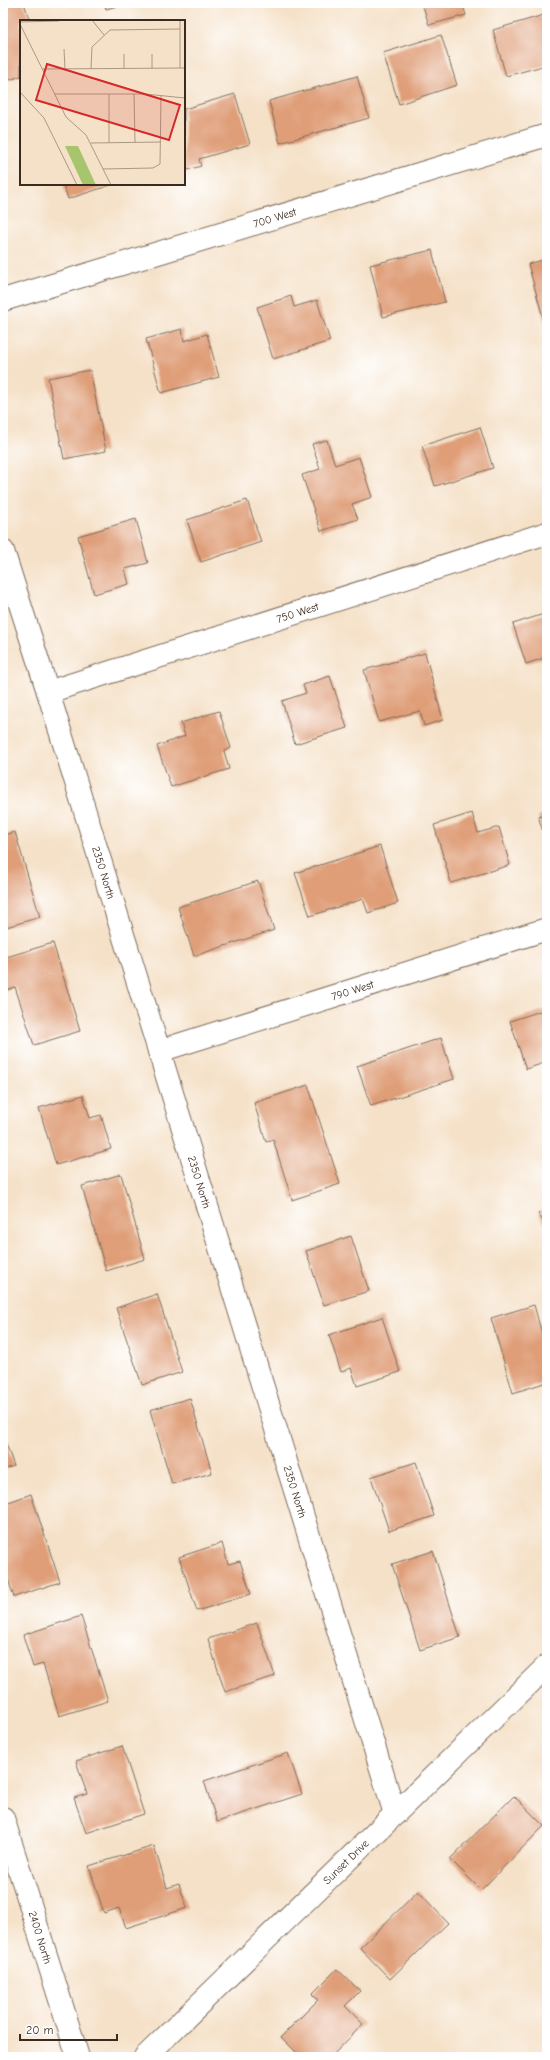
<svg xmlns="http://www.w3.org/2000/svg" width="550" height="2060" font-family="'Comic Neue',sans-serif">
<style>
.building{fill:#df9e78}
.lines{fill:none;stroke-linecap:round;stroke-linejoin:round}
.minor-casing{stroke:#7c6a5a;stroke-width:24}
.minor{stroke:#fff;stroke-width:22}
.labels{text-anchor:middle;stroke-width:3;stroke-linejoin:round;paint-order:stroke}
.street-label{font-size:11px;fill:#3b2a1e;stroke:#fff}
.inset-road{fill:none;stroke:#ab9884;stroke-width:1}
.view{fill:#d62828;fill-opacity:0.15;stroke:#d62828;stroke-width:2}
.inset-edge{fill:none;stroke:#3b2a1e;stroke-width:2}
</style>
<rect width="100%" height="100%" fill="#fff"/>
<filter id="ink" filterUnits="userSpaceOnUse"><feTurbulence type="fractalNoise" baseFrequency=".025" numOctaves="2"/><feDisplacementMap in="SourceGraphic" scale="8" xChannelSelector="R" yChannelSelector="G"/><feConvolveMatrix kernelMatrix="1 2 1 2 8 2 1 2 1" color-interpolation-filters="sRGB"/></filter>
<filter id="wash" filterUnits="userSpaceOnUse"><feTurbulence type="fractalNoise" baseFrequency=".012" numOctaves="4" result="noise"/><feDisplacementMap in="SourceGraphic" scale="16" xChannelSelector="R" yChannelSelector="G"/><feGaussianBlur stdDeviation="0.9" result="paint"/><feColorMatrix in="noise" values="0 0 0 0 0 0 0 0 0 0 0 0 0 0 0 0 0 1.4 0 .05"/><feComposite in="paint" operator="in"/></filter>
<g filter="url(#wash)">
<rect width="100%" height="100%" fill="#f5e1c8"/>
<g id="blocks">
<g class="building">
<path d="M3,3H24L30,21H21V76L3,82Z"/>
<path d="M104,3H120L121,5L106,9Z"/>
<path d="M422,3H462L466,15L429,25Z"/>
<path d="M547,14V65L506,76L493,30Z"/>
<path d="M441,35L457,85L399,104L383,53Z"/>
<path d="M357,76L369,118L280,143L269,101Z"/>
<path d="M235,94L250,144L199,159L201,166L184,171V109Z"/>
<path d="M63,184H114L68,199Z"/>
<path d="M432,250L445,302L383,317L370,265Z"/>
<path d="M547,259V320L544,321L528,264Z"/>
<path d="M291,296L294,307L317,300L330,341L273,359L257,307Z"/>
<path d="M182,329L184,341L207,334L219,377L161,393L146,339Z"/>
<path d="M90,370L106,451L64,459L48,378Z"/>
<path d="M480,427L493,468L435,486L422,446Z"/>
<path d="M327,440L335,465L359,457L372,497L352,504L358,519L321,531L302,475L320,469L312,444Z"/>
<path d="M247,500L261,542L201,562L187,520Z"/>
<path d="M136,519L148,563L125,569L129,584L94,594L78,536Z"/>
<path d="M547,613V657L526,664L513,624Z"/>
<path d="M425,653L443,720L424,726L420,711L379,722L364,670Z"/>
<path d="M330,676L347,728L295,744L282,701L306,693L303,685Z"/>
<path d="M219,711L231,748L224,751L229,769L171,787L157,746L185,736L181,723Z"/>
<path d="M472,813L478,833L499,827L510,865L451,883L434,825Z"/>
<path d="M547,813V844L538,816Z"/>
<path d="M15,832L40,917L3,928V835Z"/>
<path d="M380,846L398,903L368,913L363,899L310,916L295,873Z"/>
<path d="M258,881L274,930L194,956L178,907Z"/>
<path d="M53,943L80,1031L34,1045L15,987L4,991L3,958Z"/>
<path d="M547,1009V1062L526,1069L510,1021Z"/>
<path d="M441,1038L454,1079L371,1106L357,1066Z"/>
<path d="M308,1085L340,1184L292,1200L273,1139L266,1142L254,1103Z"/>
<path d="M83,1095L90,1118L101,1115L111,1149L56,1165L39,1108Z"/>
<path d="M121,1174L145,1259L106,1271L82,1186Z"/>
<path d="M547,1208V1227L538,1214Z"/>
<path d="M351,1236L369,1291L324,1305L306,1251Z"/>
<path d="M157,1294L182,1372L142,1385L116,1308Z"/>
<path d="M534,1305L547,1352V1382L513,1393L491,1318Z"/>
<path d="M382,1317L400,1372L357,1386L351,1368L341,1372L329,1335Z"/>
<path d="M190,1398L212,1473L172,1484L150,1410Z"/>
<path d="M3,1435L14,1466L3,1470Z"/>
<path d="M416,1462L434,1516L389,1531L371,1477Z"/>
<path d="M31,1494L60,1582L14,1597L3,1565V1504Z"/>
<path d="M222,1543L228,1564L240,1561L251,1594L197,1611L179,1557Z"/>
<path d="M433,1551L460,1637L420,1650L392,1564Z"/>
<path d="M81,1616L108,1701L59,1716L43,1664L33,1667L23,1635Z"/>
<path d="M257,1623L275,1676L225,1692L208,1639Z"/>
<path d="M122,1746L144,1814L86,1833L74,1798L87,1794L76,1761Z"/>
<path d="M288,1753L302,1794L217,1822L204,1781Z"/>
<path d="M514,1796L544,1826L481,1890L450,1859Z"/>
<path d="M154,1846L167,1888L179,1884L187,1908L126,1928L119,1908L104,1913L89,1866Z"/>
<path d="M418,1891L448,1923L390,1979L360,1948Z"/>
<path d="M337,1969L360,1991L345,2006L363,2024L331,2057H301L281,2037L318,2000L312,1994Z"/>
</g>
</g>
</g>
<g filter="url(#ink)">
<use href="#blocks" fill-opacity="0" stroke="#7c6a5a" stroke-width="1"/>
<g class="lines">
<defs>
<g id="minor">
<path id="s1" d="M3,300L547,135"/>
<path id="s2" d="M3,551L48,692L395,1814"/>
<path id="s3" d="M48,692L547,533"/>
<path id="s4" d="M159,1051L547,929"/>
<path id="s5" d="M3,1818L78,2057"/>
<path id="s6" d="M145,2057L547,1666"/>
</g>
</defs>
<use href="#minor" class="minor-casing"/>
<use href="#minor" class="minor"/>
</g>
</g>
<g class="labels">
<g class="street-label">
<text dy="4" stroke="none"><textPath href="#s1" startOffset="284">700 West</textPath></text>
<text dy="4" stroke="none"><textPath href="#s3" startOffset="262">750 West</textPath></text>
<text dy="4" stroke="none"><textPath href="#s2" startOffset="337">2350 North</textPath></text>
<text dy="4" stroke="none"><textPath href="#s4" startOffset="203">790 West</textPath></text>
<text dy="4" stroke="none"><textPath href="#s2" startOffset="661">2350 North</textPath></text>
<text dy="4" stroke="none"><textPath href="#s2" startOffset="985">2350 North</textPath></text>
<text dy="4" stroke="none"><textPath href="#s6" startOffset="280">Sunset Drive</textPath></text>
<text dy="4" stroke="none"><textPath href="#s5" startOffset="125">2400 North</textPath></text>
</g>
</g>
<g transform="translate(20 20)">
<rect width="165" height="165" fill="#f5e1c8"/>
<path d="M45,126H58L76,165H63Z" fill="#a6c56d"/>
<path class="inset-road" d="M72,0L84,15M160,0V48M0,2L39,1M0,4L46,97L66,115L91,165M44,29L45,49M104,34V48M132,34V48M22,49L165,48M71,49L72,27L90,10L160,9M0,72L24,98L57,165M35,74H125L165,78M89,74V123M114,74L115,123M71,123L141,122M83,149L133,148L140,144L141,76"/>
<path class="view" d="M27,44L160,85L149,120L16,80Z"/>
<rect width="165" height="165" class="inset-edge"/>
</g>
<rect width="550" height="2060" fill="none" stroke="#fff" stroke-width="16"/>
<path d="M20 2034v6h97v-6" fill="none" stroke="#3b2a1e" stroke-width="2"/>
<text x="26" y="2034" font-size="12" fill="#3b2a1e" stroke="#ffffff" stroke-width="3" paint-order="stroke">20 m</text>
</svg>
